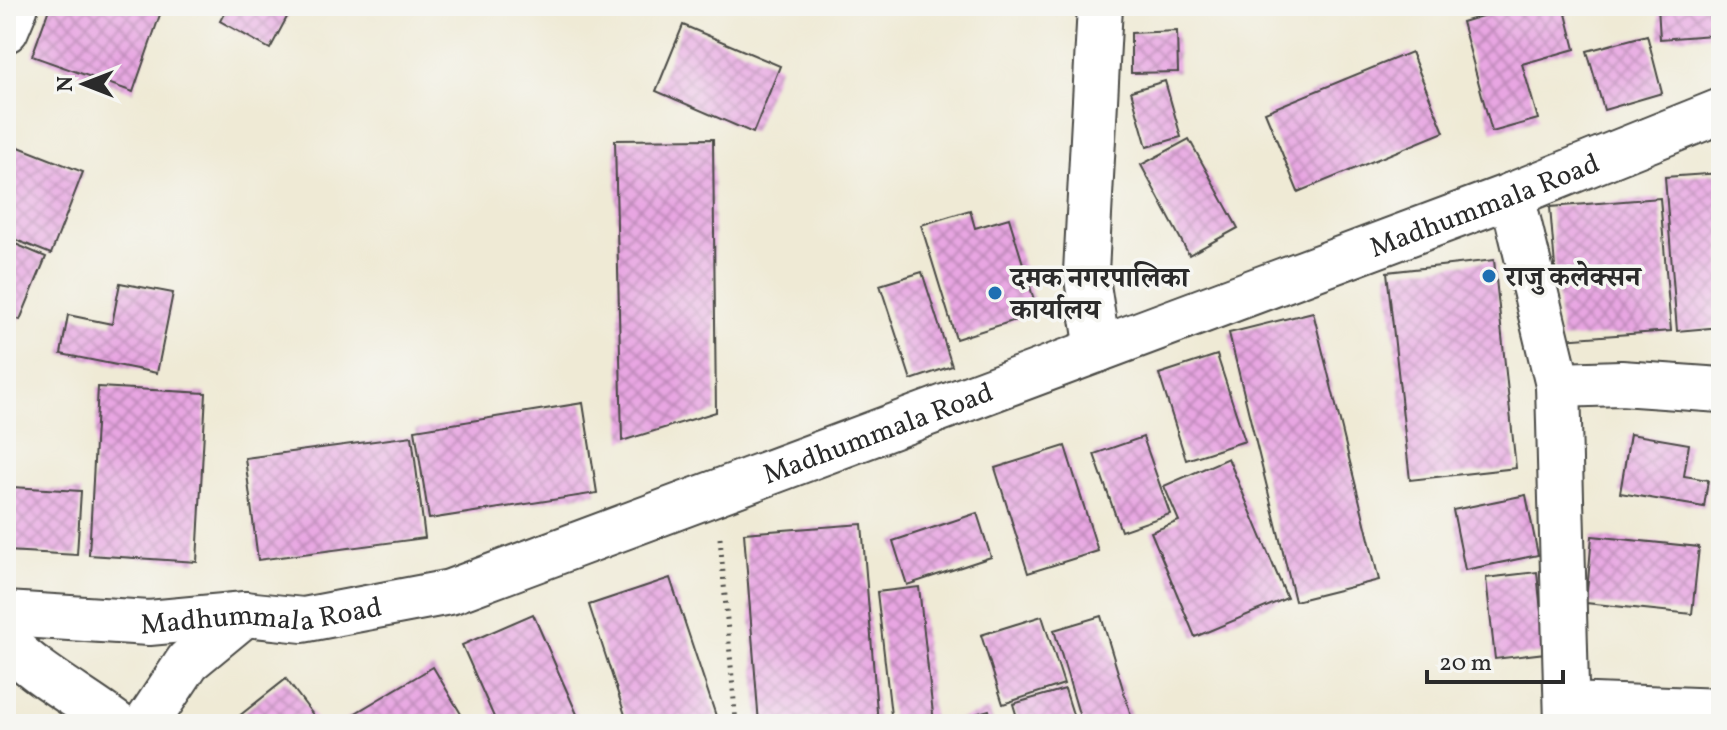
<svg xmlns="http://www.w3.org/2000/svg" width="1727" height="730" font-family="Vollkorn,'Noto Serif Devanagari',serif">
<style>
.building{fill:url(#building-cross-hatch)}
.lines{fill:none;stroke-linecap:round;stroke-linejoin:round}
.street-casing{stroke:#484844;stroke-width:48}
.secondary-casing{stroke:#484844;stroke-width:48}
.path{stroke:#484844;stroke-width:5;stroke-dasharray:2 6;stroke-linecap:butt}
.street{stroke:#fff;stroke-width:44}
.secondary{stroke:#fff;stroke-width:44}
.poi-dot{fill:#1f6fb2;stroke:#f6f6f2;stroke-width:3}
.labels{text-anchor:middle;stroke-width:7;stroke-linejoin:round;paint-order:stroke}
.street-label{font-size:28px;fill:#2b2b2b;stroke:#f6f6f2}
.poi-label{font-size:28px;font-weight:bold;fill:#2b2b2b;stroke:#f6f6f2;text-anchor:start}
</style>
<defs>
<pattern id="building-cross-hatch" width="8" height="8" patternUnits="userSpaceOnUse" patternTransform="scale(2)"><rect width="8" height="8" fill="#e8a6e2"/><path d="M0 0l8 8M0 8l8-8" fill="none" stroke="#bc87b7"/></pattern>
</defs>
<rect width="100%" height="100%" fill="#f6f6f2"/>
<filter id="ink" filterUnits="userSpaceOnUse"><feTurbulence type="fractalNoise" baseFrequency=".0125" numOctaves="2"/><feDisplacementMap in="SourceGraphic" scale="16" xChannelSelector="R" yChannelSelector="G"/><feConvolveMatrix kernelMatrix="1 2 1 2 8 2 1 2 1" color-interpolation-filters="sRGB"/></filter>
<filter id="wash" filterUnits="userSpaceOnUse"><feTurbulence type="fractalNoise" baseFrequency=".006" numOctaves="4" result="noise"/><feDisplacementMap in="SourceGraphic" scale="32" xChannelSelector="R" yChannelSelector="G"/><feGaussianBlur stdDeviation="1.8" result="paint"/><feColorMatrix in="noise" values="0 0 0 0 0 0 0 0 0 0 0 0 0 0 0 0 0 1.4 0 .05"/><feComposite in="paint" operator="in"/></filter>
<g filter="url(#wash)">
<rect width="100%" height="100%" fill="#efead5"/>
<g id="blocks">
<g class="building">
<path d="M50,6H163L133,92L32,56Z"/>
<path d="M228,6H293L270,49L220,21Z"/>
<path d="M1516,6H1564L1575,49L1522,64L1538,119L1492,132L1462,22Z"/>
<path d="M1658,6H1710L1712,35L1660,39Z"/>
<path d="M683,25L780,66L753,133L656,91Z"/>
<path d="M1177,31L1178,72L1131,73V33Z"/>
<path d="M1647,35L1662,93L1604,110L1587,51Z"/>
<path d="M1411,52L1444,132L1298,192L1265,112Z"/>
<path d="M1165,81L1181,137L1147,147L1131,91Z"/>
<path d="M713,139L716,412L622,441L615,140Z"/>
<path d="M1189,139L1238,228L1189,255L1141,165Z"/>
<path d="M6,142L83,172L51,254L6,236Z"/>
<path d="M1721,173V327L1677,331L1665,177Z"/>
<path d="M1660,198L1671,331L1561,339L1550,207Z"/>
<path d="M970,210L975,228L1009,218L1038,313L956,339L921,225Z"/>
<path d="M6,240L46,257L20,320L6,314Z"/>
<path d="M1494,260L1516,468L1410,480L1387,272Z"/>
<path d="M922,272L952,366L911,380L880,285Z"/>
<path d="M120,283L173,293L157,373L61,354L68,315L112,324Z"/>
<path d="M1313,312L1379,580L1295,601L1229,333Z"/>
<path d="M1217,355L1245,441L1186,460L1159,374Z"/>
<path d="M98,387L206,393L197,562L89,555Z"/>
<path d="M583,403L597,493L429,519L415,430Z"/>
<path d="M1630,434L1689,444L1684,476L1708,480L1704,507L1620,493Z"/>
<path d="M412,436L425,538L258,560L245,458Z"/>
<path d="M1143,437L1170,514L1121,531L1094,454Z"/>
<path d="M1065,446L1098,551L1028,573L995,468Z"/>
<path d="M1228,458L1287,598L1195,637L1151,532L1179,521L1164,486Z"/>
<path d="M11,487L81,491L77,555L7,551Z"/>
<path d="M1526,495L1538,555L1465,570L1453,510Z"/>
<path d="M977,513L991,557L907,585L893,541Z"/>
<path d="M862,524L878,724H759L744,533Z"/>
<path d="M1592,536L1699,547L1692,614L1586,603Z"/>
<path d="M1537,572L1545,653L1495,659L1486,578Z"/>
<path d="M670,578L717,719L702,724H628L589,605Z"/>
<path d="M919,587L934,723L892,724L877,592Z"/>
<path d="M533,614L580,721L573,724H525L523,720L497,724L462,645Z"/>
<path d="M1042,616L1064,684L1003,704L981,635Z"/>
<path d="M1101,616L1132,719L1115,724H1082L1054,630Z"/>
<path d="M433,667L467,724H337Z"/>
<path d="M286,679L320,724H229Z"/>
<path d="M1065,689L1076,724H1019L1013,704Z"/>
<path d="M989,710L994,724H945V723Z"/>
</g>
</g>
</g>
<g filter="url(#ink)">
<use href="#blocks" fill-opacity="0" stroke="#484844" stroke-width="2"/>
<g class="lines">
<defs>
<g id="street">
<path d="M6,30L16,6"/>
<path d="M1512,195L1558,385L1567,724"/>
<path d="M1098,350L1086,272L1100,6"/>
<path d="M1558,385L1621,383L1721,390"/>
<path d="M1568,705L1721,711"/>
</g>
<g id="secondary">
<path id="s1" d="M6,614L149,623L245,614L303,620L450,592L1512,195L1721,111"/>
<path d="M6,643C39,676 79,696 116,724"/>
<path d="M146,724L188,661L245,614"/>
</g>
</defs>
<use href="#street" class="street-casing"/>
<use href="#secondary" class="secondary-casing"/>
<path class="path" d="M720,538L736,724"/>
<use href="#street" class="street"/>
<use href="#secondary" class="secondary"/>
</g>
</g>
<g class="poi-dot">
<circle cx="1489" cy="276" r="8"/>
<circle cx="995" cy="293" r="8"/>
</g>
<g class="labels">
<g class="street-label">
<text dy="10" stroke="none"><textPath href="#s1" startOffset="1552">Madhummala Road</textPath></text>
<text dy="10" stroke="none"><textPath href="#s1" startOffset="904">Madhummala Road</textPath></text>
<text dy="10" stroke="none"><textPath href="#s1" startOffset="256">Madhummala Road</textPath></text>
</g>
<g class="poi-label">
<text x="1505" y="286">राजु कलेक्सन</text>
<text x="1011" y="287">दमक नगरपालिका<tspan x="1011" dy="32">कार्यालय</tspan></text>
</g>
</g>
<rect width="1727" height="730" fill="none" stroke="#f6f6f2" stroke-width="32"/>
<g transform="translate(84 84) rotate(270)" stroke="#f6f6f2" stroke-width="6" paint-order="stroke">
<path d="M0-6L14 30L0 20L-14 30Z" fill="#2b2b2b"/>
<text y="-12" font-size="22" font-weight="bold" text-anchor="middle" fill="#2b2b2b">N</text>
</g>
<path d="M1427 670v12h136v-12" fill="none" stroke="#2b2b2b" stroke-width="4"/>
<text x="1439" y="670" font-size="24" fill="#2b2b2b" stroke="#f6f6f2" stroke-width="6" paint-order="stroke">20 m</text>
</svg>
